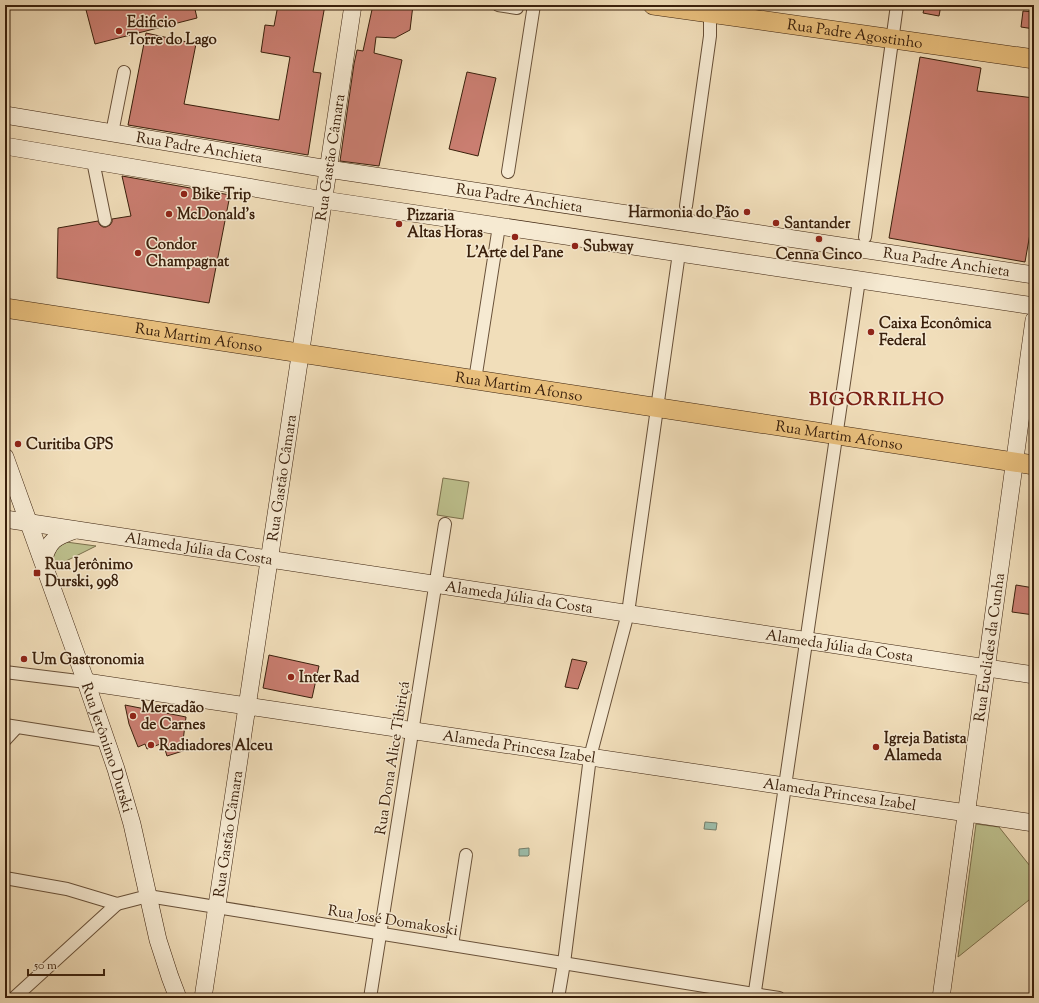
<svg xmlns="http://www.w3.org/2000/svg" width="1039" height="1003" font-family="'Sorts Mill Goudy',serif">
<style>
.green{fill:#bdc08d;stroke:#7c704c}
.water{fill:#9cbdaa;stroke:#757e6b}
.building{fill:#ca7e71;stroke:#3a200c}
.lines{fill:none;stroke-linecap:round;stroke-linejoin:round}
.street-casing{stroke:#685038;stroke-width:14}
.secondary-casing{stroke:#3a200c;stroke-width:18}
.primary-casing{stroke:#3a200c;stroke-width:20}
.street{stroke:#f6ead2;stroke-width:12}
.secondary{stroke:#f6ead2;stroke-width:17}
.primary{stroke:#e8bf7d;stroke-width:19}
.poi-dot{fill:#8f2418;stroke:#f6ead2;stroke-width:1.5}
.labels{text-anchor:middle;stroke-width:3;stroke-linejoin:round;paint-order:stroke}
.poi-label{font-size:15px;font-weight:bold;fill:#3a200c;stroke:#f6ead2;text-anchor:start}
.street-label{font-size:15px;fill:#3a200c;stroke:#f6ead2}
.district-label{font-size:19px;font-weight:bold;letter-spacing:1px;fill:#7a1f14;stroke:#f6ead2}
</style>
<rect width="100%" height="100%" fill="#f1deba"/>
<filter id="stains"><feTurbulence type="fractalNoise" baseFrequency=".005" numOctaves="4"/><feColorMatrix values="0 0 0 0 .2 0 0 0 0 .09 0 0 0 0 .02 0 0 0 .5 -.17"/></filter>
<radialGradient id="worn" r=".72"><stop offset=".6" stop-color="#630" stop-opacity="0"/><stop offset="1" stop-color="#630" stop-opacity=".3"/></radialGradient>
<g class="green">
<path d="M443,478L469,482L463,519L437,515Z"/>
<path d="M66,542L96,546L56,566L52,557L59,545Z"/>
<path d="M976,824L999,827L1034,871V896L958,957Z"/>
</g>
<g class="water">
<path d="M705,822L717,823L716,830L704,829Z"/>
<path d="M529,848V855L528,856H519V849Z"/>
</g>
<g class="building">
<path d="M91,5H194L197,18L95,44L85,6Z"/>
<path d="M278,5H325L313,72L321,73L308,155L128,125L146,33L196,44L184,104L279,120L290,57L261,52L265,25L274,26Z"/>
<path d="M373,5H413L410,30L395,38L376,37L374,53L402,60L379,166L340,161L354,64L357,50L363,51Z"/>
<path d="M925,5H941L939,16L923,13Z"/>
<path d="M1023,11L1034,12V29L1021,27Z"/>
<path d="M920,57L981,68L977,91L1034,98V211L1025,262L889,238Z"/>
<path d="M467,72L496,78L478,156L449,149Z"/>
<path d="M122,176L230,195L209,303L57,278L58,228L98,221L100,225L103,227H106L110,225L112,222V219L131,216Z"/>
<path d="M1016,585L1034,588V615L1012,612Z"/>
<path d="M269,655L319,666L312,698L263,688Z"/>
<path d="M572,659L587,662L578,689L565,687Z"/>
<path d="M125,705L186,717L183,741L186,750L167,756L163,743L147,749L145,744L138,747L129,724Z"/>
</g>
<g class="lines">
<defs>
<g id="street">
<path d="M498,5L517,8"/>
<path d="M112,133L124,72"/>
<path d="M93,161L105,220"/>
<path d="M508,172L534,5"/>
<path d="M686,206L710,36V6"/>
<path d="M865,237L897,5"/>
<path d="M475,380L499,226"/>
<path d="M5,672L86,682"/>
<path d="M5,725L107,741"/>
<path d="M5,740L17,727"/>
<path d="M5,878L67,889L117,904L148,896L779,998"/>
<path d="M452,945L466,855"/>
<path d="M14,998L117,904"/>
<path d="M370,998L445,524"/>
<path d="M558,998L564,963L590,757L628,613L679,253"/>
<path d="M754,998L859,280"/>
</g>
<g id="secondary">
<path id="s1" d="M5,115L328,169L1034,275"/>
<path d="M5,146L324,200L1034,306"/>
<path id="s2" d="M5,457L86,682L116,769L132,824L158,940L170,977L178,998"/>
<path id="s3" d="M5,519L1034,675"/>
<path d="M43,561C49,540 55,537 75,530"/>
<path id="s4" d="M86,682L1034,823"/>
<path id="s5" d="M203,998L353,5"/>
<path id="s6" d="M941,998L1034,320"/>
</g>
<g id="primary">
<path id="s7" d="M653,5L1034,59"/>
<path id="s8" d="M5,308L1034,465"/>
</g>
</defs>
<use href="#street" class="street-casing"/>
<use href="#secondary" class="secondary-casing"/>
<use href="#primary" class="primary-casing"/>
<use href="#street" class="street"/>
<use href="#secondary" class="secondary"/>
<use href="#primary" class="primary"/>
</g>
<g class="poi-dot">
<circle cx="119" cy="31" r="4"/>
<circle cx="184" cy="194" r="4"/>
<circle cx="747" cy="212" r="4"/>
<circle cx="169" cy="214" r="4"/>
<circle cx="776" cy="223" r="4"/>
<circle cx="399" cy="224" r="4"/>
<circle cx="515" cy="237" r="4"/>
<circle cx="819" cy="239" r="4"/>
<circle cx="575" cy="246" r="4"/>
<circle cx="138" cy="253" r="4"/>
<circle cx="871" cy="332" r="4"/>
<circle cx="18" cy="444" r="4"/>
<rect x="33" y="569" width="8" height="8" rx="2"/>
<circle cx="24" cy="659" r="4"/>
<circle cx="291" cy="677" r="4"/>
<circle cx="133" cy="716" r="4"/>
<circle cx="151" cy="745" r="4"/>
<circle cx="876" cy="747" r="4"/>
</g>
<g class="labels">
<g class="poi-label">
<text x="127" y="27">Edificio<tspan x="127" dy="17">Torre do Lago</tspan></text>
<text x="192" y="199">Bike Trip</text>
<text x="739" y="217" text-anchor="end">Harmonia do Pão</text>
<text x="177" y="219">McDonald's</text>
<text x="407" y="220">Pizzaria<tspan x="407" dy="17">Altas Horas</tspan></text>
<text x="784" y="228">Santander</text>
<text x="146" y="249">Condor<tspan x="146" dy="17">Champagnat</tspan></text>
<text x="583" y="251">Subway</text>
<text x="515" y="257" text-anchor="middle">L'Arte del Pane</text>
<text x="819" y="259" text-anchor="middle">Cenna Cinco</text>
<text x="879" y="328">Caixa Econômica<tspan x="879" dy="17">Federal</tspan></text>
<text x="26" y="449">Curitiba GPS</text>
<text x="45" y="569">Rua Jerônimo<tspan x="45" dy="17">Durski, 998</tspan></text>
<text x="32" y="664">Um Gastronomia</text>
<text x="299" y="682">Inter Rad</text>
<text x="141" y="712">Mercadão<tspan x="141" dy="17">de Carnes</tspan></text>
<text x="884" y="743">Igreja Batista<tspan x="884" dy="17">Alameda</tspan></text>
<text x="159" y="750">Radiadores Alceu</text>
</g>
<g class="street-label">
<text dy="5" stroke="none"><textPath href="#s7" startOffset="204">Rua Padre Agostinho</textPath></text>
<text dy="5" stroke="none"><textPath href="#s1" startOffset="197">Rua Padre Anchieta</textPath></text>
<text dy="5" stroke="none"><textPath href="#s5" startOffset="850">Rua Gastão Câmara</textPath></text>
<text dy="5" stroke="none"><textPath href="#s1" startOffset="521">Rua Padre Anchieta</textPath></text>
<text dy="5" stroke="none"><textPath href="#s1" startOffset="953">Rua Padre Anchieta</textPath></text>
<text dy="5" stroke="none"><textPath href="#s8" startOffset="196">Rua Martim Afonso</textPath></text>
<text dy="5" stroke="none"><textPath href="#s8" startOffset="520">Rua Martim Afonso</textPath></text>
<text dy="5" stroke="none"><textPath href="#s8" startOffset="844">Rua Martim Afonso</textPath></text>
<text dy="5" stroke="none"><textPath href="#s5" startOffset="526">Rua Gastão Câmara</textPath></text>
<text dy="5" stroke="none"><textPath href="#s3" startOffset="196">Alameda Júlia da Costa</textPath></text>
<text dy="5" stroke="none"><textPath href="#s3" startOffset="520">Alameda Júlia da Costa</textPath></text>
<text dy="5" stroke="none"><textPath href="#s3" startOffset="844">Alameda Júlia da Costa</textPath></text>
<text dy="5" stroke="none"><textPath href="#s6" startOffset="354">Rua Euclides da Cunha</textPath></text>
<text dy="5" stroke="none"><textPath href="#s4" startOffset="438">Alameda Princesa Izabel</textPath></text>
<text dy="5" stroke="none"><textPath href="#s2" startOffset="308">Rua Jerônimo Durski</textPath></text>
<text transform="translate(392 758) rotate(-81)" y="5">Rua Dona Alice Tibiriçá</text>
<text dy="5" stroke="none"><textPath href="#s4" startOffset="762">Alameda Princesa Izabel</textPath></text>
<text dy="5" stroke="none"><textPath href="#s5" startOffset="166">Rua Gastão Câmara</textPath></text>
<text transform="translate(393 920) rotate(9)" y="5">Rua José Domakoski</text>
</g>
<g class="district-label">
<text x="877" y="405">BIGORRILHO</text>
</g>
</g>
<rect width="1039" height="1003" fill="none" stroke="#f1deba" stroke-width="20"/>
<rect x="6" y="6" width="1027" height="991" fill="none" stroke="#3a200c" stroke-width="2"/>
<rect x="10" y="10" width="1019" height="983" fill="none" stroke="#3a200c"/>
<path d="M28 969v6h76v-6" fill="none" stroke="#3a200c" stroke-width="2"/>
<text x="34" y="969" font-size="12" fill="#3a200c" stroke="#f6ead2" stroke-width="3" paint-order="stroke">50 m</text>
<rect width="100%" height="100%" filter="url(#stains)"/>
<rect width="100%" height="100%" fill="url(#worn)"/>
</svg>
